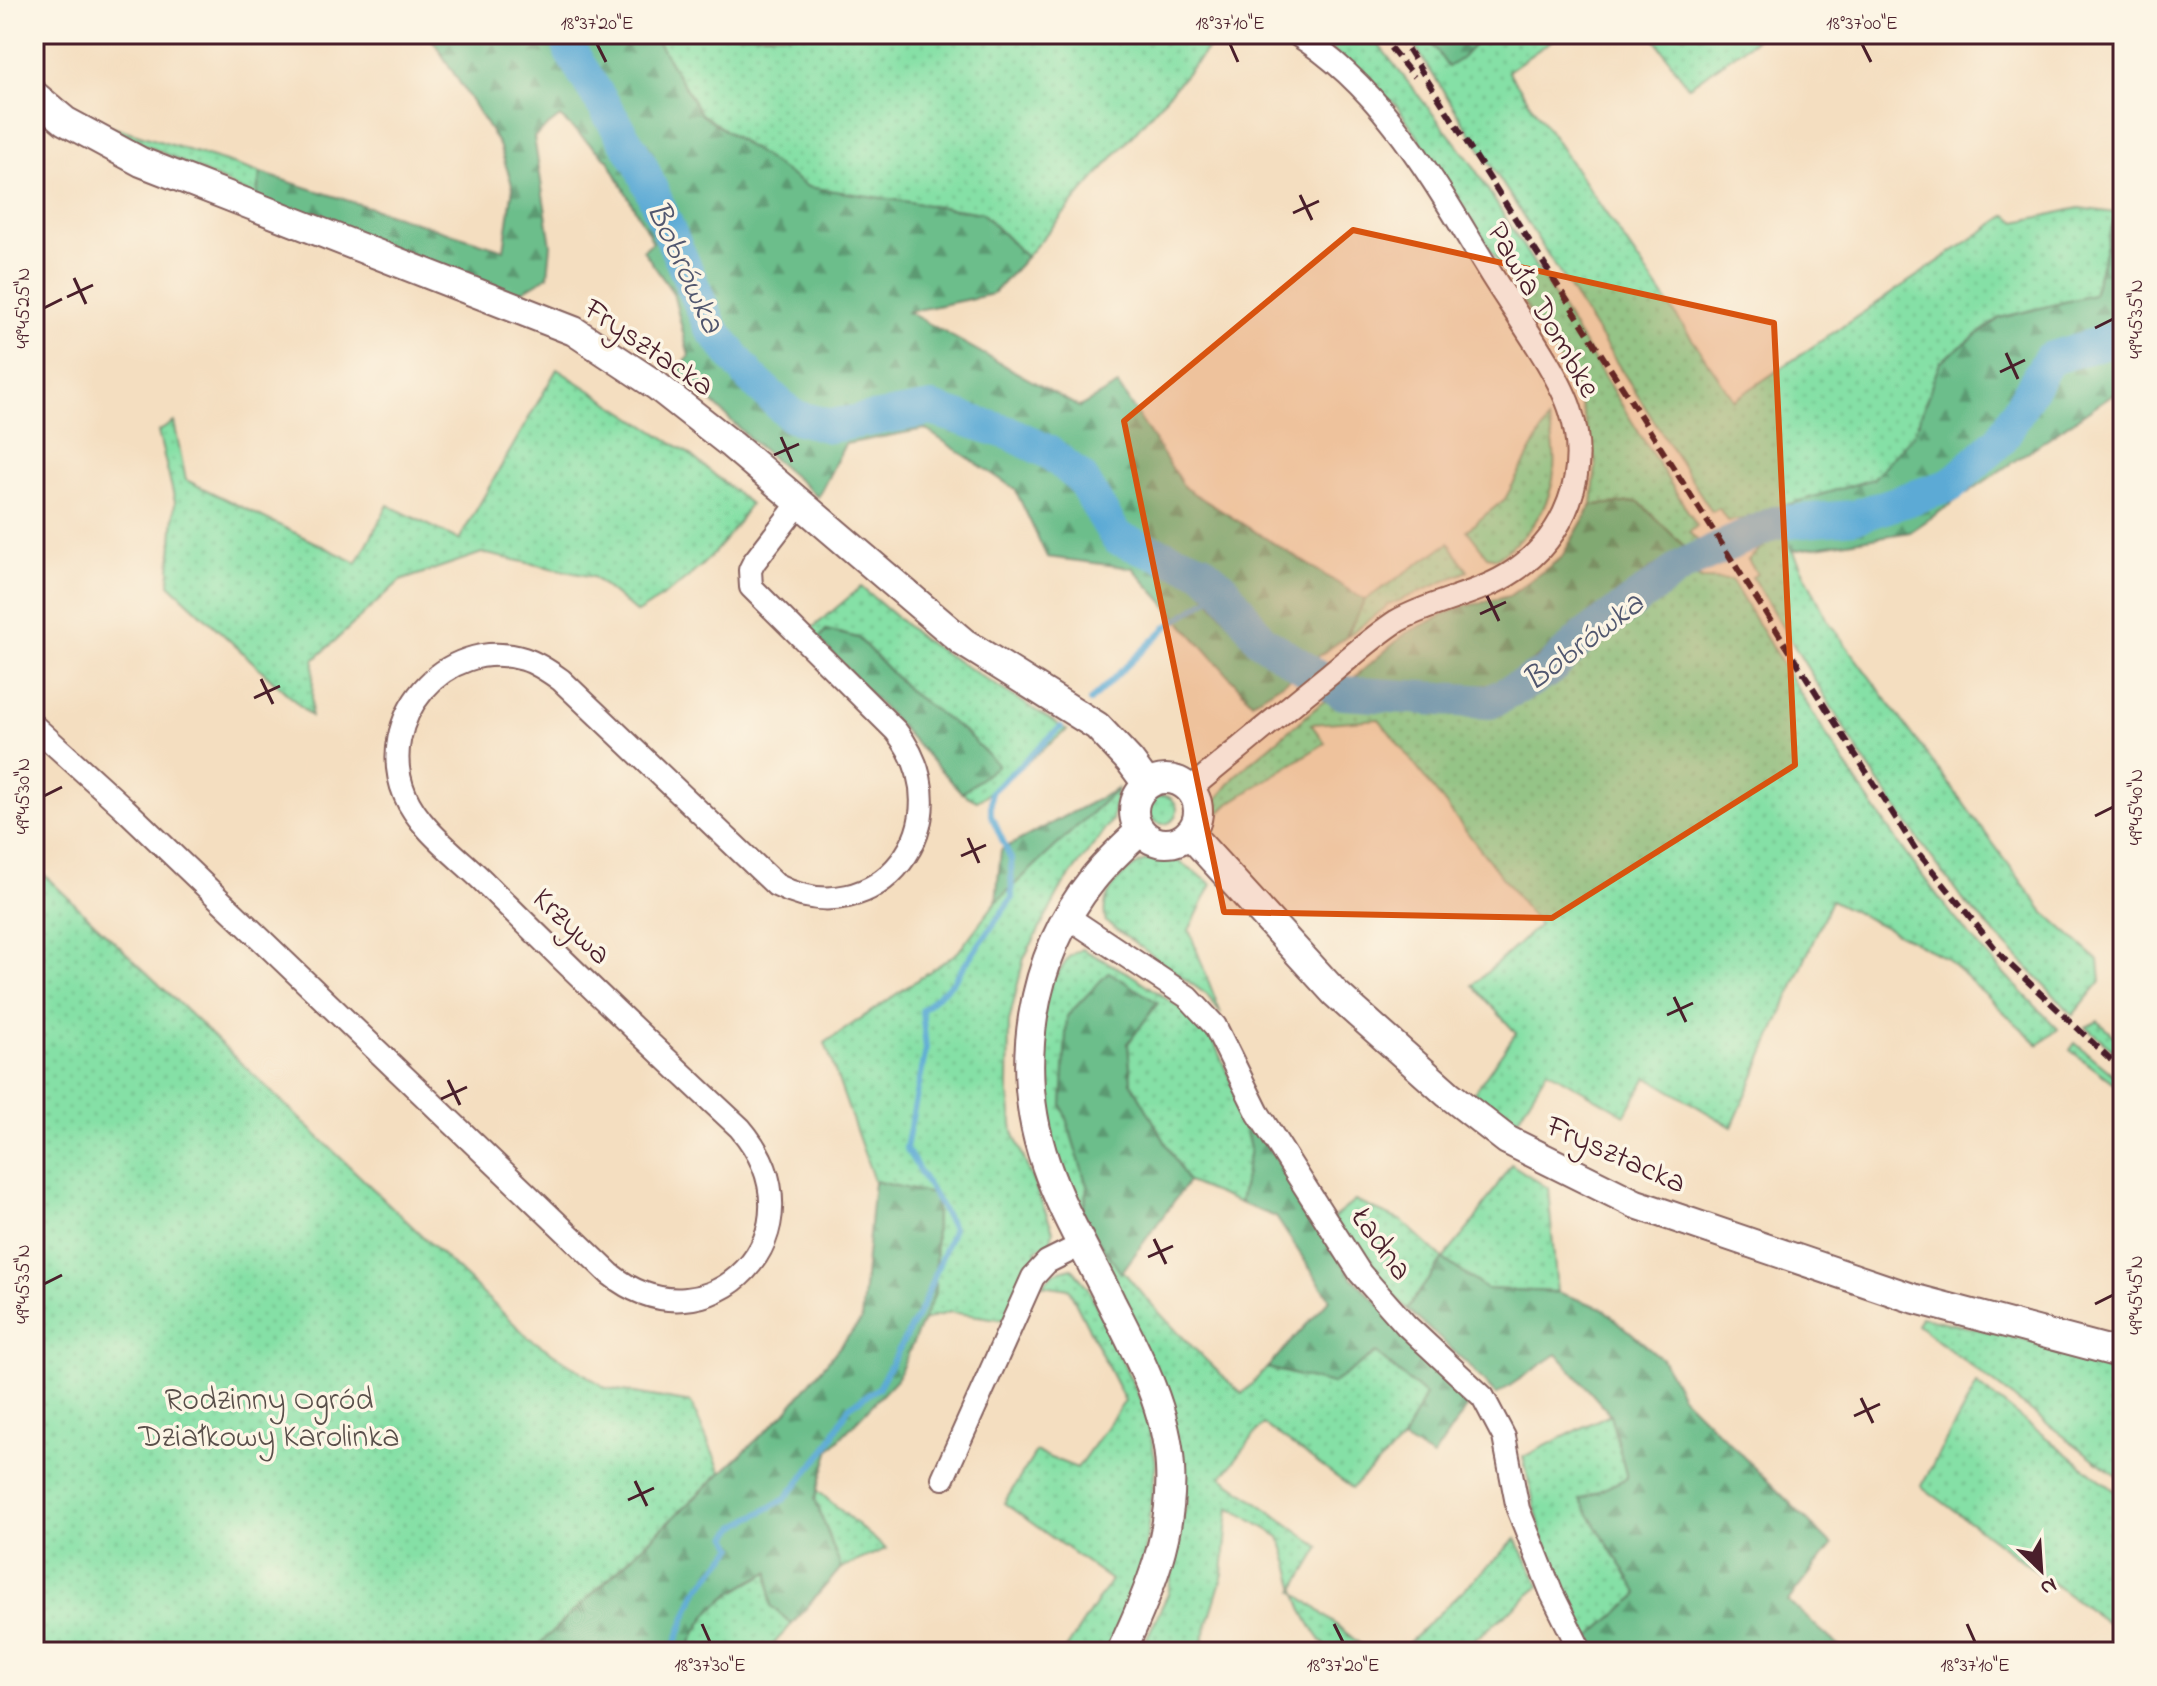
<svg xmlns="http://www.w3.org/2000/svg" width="2157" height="1686" font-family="'Indie Flower',sans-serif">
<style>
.green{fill:url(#green-dots);stroke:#688068;stroke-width:2}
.forest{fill:url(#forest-firs);stroke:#5b6e5b;stroke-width:2}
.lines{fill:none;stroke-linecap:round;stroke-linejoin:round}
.stream{stroke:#5baad5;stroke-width:6}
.river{stroke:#5baad5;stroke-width:34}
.minor-casing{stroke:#86625f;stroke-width:26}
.tertiary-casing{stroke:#86625f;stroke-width:32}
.minor{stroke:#fff;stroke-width:22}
.tertiary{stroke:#fff;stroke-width:28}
.rail{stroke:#4a1f2b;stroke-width:6;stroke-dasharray:12 6;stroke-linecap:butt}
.marked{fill:#d8530f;fill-opacity:0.2;stroke:#d8530f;stroke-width:6;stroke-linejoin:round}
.ticks{fill:none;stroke:#4a1f2b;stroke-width:3}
.labels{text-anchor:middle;stroke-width:7;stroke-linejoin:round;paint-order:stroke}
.street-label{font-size:32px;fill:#4a1f2b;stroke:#fcf5e5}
.park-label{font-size:32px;fill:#594f4a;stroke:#fcf5e5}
.water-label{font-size:34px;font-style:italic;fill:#51576f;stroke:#fcf5e5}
.neatline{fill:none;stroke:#4a1f2b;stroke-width:3}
.ticks-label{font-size:20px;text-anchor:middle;fill:#4a1f2b}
</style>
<defs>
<pattern id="green-dots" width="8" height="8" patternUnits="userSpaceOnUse" patternTransform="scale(2)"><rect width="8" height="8" fill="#85e0a6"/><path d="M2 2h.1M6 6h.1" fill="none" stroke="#74c08f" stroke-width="1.8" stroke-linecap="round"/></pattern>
<pattern id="forest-firs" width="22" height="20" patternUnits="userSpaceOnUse" patternTransform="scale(2)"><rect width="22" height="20" fill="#6cbe8b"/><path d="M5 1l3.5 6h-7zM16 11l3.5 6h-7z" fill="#5b9a72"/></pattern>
</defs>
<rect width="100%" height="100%" fill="#fcf5e5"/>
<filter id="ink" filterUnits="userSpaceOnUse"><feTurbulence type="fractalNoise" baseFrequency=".0125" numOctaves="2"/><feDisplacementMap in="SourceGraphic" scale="16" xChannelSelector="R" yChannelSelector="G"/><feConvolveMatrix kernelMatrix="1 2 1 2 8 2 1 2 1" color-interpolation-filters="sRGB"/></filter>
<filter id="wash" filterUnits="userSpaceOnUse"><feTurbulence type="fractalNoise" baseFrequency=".006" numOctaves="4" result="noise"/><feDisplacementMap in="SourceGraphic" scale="32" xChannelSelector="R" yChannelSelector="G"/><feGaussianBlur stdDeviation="1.8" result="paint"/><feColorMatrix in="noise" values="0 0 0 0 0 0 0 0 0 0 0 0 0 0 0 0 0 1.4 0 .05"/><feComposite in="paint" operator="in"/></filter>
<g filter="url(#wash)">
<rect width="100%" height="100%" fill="#f4dec0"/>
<g class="green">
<path d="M653,34H1221L1026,257L982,213L808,188L701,114Z"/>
<path d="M1314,34H1370L1470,161L1697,526L1689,532L1698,541L1686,548L1638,502L1592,505L1596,464L1576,387L1447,180L1397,106Z"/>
<path d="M1407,34H1425L1448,67L1484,34H1561L1508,71L1734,400L2007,215L2017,222L2079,208L2116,213L2093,295L2000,318L1941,362L1914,434L1873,479L1773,510L1828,621L2044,912L2099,961L2101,981L2073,1015L1963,900L1918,839L1863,759L1752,577L1757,574L1748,560L1768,542L1754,518L1727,521L1719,508L1712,512Z"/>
<path d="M1652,34H1750L1755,40L1688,87Z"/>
<path d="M95,121L261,173L256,197Z"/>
<path d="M557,369L688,453L750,504C719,555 687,583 637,613L593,577L482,553L400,581L314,660L311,716L169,584L175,501L158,432L174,422L186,480L357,563L388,505L459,540Z"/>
<path d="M1548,420C1566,479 1546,524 1497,558L1487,556L1467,530L1505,499Z"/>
<path d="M1449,543L1468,571L1389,605L1346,637L1365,600Z"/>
<path d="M1691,574L1702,579L1731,580C1801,695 1870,811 1954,917C1986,957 2023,993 2058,1029L2039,1045L1946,958L1831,900L1732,1127L1647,1077L1625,1115L1547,1070L1514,1125L1473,1094L1516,1033L1473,985L1539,925L1379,719L1311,724L1325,743L1231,802L1211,821L1214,803L1237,774L1324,701L1488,713L1533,695L1588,644L1679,577Z"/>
<path d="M861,587L922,639L1067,730L982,798L977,801L962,793L997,765L966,733L911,693L858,638L826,630L819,639L810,630Z"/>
<path d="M1117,789L1112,820L1062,887L1024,958L1009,1022L1008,1085L1013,1132L1053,1230L1051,1241L1036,1250L1039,1260L1005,1320L950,1312L922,1321L935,1293L936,1196L874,1181L825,1043L958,952L996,902Z"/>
<circle cx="1163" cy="810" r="14"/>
<path d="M1161,856L1178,861L1212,884L1189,930L1221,1014L1207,995L1106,922C1097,889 1132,862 1161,856Z"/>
<path d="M34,865L528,1337L606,1388L691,1403L721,1472L531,1652H119L116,1646L102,1652H34Z"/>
<path d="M1082,949L1130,974L1195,1018L1214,1042L1239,1100L1250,1149L1240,1203L1188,1182L1131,1082L1128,1044L1157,1003L1062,1105L1088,1189L1081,1215C1130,1286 1179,1336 1242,1394L1267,1368L1332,1384L1376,1353L1425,1395L1403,1440L1352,1488L1263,1424L1222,1477L1320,1547L1294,1591L1370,1652H1330C1292,1607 1299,1587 1280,1537L1229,1507L1223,1574L1199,1652H1140L1168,1594L1186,1502L1168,1411L1050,1142L1039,1063L1045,991L1070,956Z"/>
<path d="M2098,1021L2123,1044V1058L2086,1027Z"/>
<path d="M2075,1043L2123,1083V1090L2070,1050Z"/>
<path d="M1511,1164L1548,1188L1557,1292L1486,1289L1443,1259L1407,1309L1362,1267L1332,1219L1355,1201L1402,1221L1443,1259L1472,1224Z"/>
<path d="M1072,1268L1088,1288L1145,1409L1156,1462L1143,1568L1108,1652H1064L1111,1580L1004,1503L1036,1452L1077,1468L1125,1401L1069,1289L1042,1285L1053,1273Z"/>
<path d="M1921,1317L2123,1360V1481L1917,1325Z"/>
<path d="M1977,1384L2123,1497V1635L1921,1486Z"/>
<path d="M1610,1414L1627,1478L1581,1500L1639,1594L1588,1639L1542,1536L1523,1457Z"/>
<path d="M818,1491L886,1549L841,1568L815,1499Z"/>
<path d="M1516,1539L1540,1586L1460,1652H1399Z"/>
<path d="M769,1572L771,1606L792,1624L766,1652H688C700,1608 732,1592 769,1572Z"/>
</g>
<g class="forest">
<path d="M429,34H556L582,100L630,170L697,335L735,377L791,420L833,434L940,421L1015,443L1079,488L1101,543L1128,545L1191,577L1244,641L1291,678L1252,702L1133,568L1047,557L1015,489L925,429L845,444L818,497L750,439L679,370L689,356L673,293L643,250L653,242L608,160L560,117L534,137L551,245L548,276L518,294L256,197L261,173L504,250L513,187L499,145Z"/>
<path d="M576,34H653L701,114L808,187L982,213L1026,257L993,294L908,312L1079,407L1118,385L1185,488L1365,600L1346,637L1310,662L1267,626L1209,563L1127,529L1065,449L997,418L923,395L845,412L795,408L748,361L716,316L666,194L578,44Z"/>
<path d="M1425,34H1482L1483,35L1461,59L1448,67Z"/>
<path d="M2116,213L2123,214V387L1910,532L1792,551L1773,509L1873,479L1914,434L1940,362L2000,318L2093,295Z"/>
<path d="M1639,502L1686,548L1651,568L1573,632L1500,684L1445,689L1348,683L1406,633L1458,608L1509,596L1561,558L1592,505Z"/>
<path d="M826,630L858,638L911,693L966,733L998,765L962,793L819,639Z"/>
<path d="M1117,789L996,902L1001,850Z"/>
<path d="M1109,972L1158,1003L1128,1043L1131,1082L1188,1182L1121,1273L1081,1215L1088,1189L1062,1105L1067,1016Z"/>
<path d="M1239,1100L1351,1276L1473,1398L1433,1457L1403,1440L1425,1395L1376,1353L1332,1384L1267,1368L1330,1299L1276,1217L1240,1203L1250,1149Z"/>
<path d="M874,1181L936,1195L935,1293L897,1379L830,1449L815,1499L841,1568L792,1624L771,1606L769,1572C731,1591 700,1609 688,1652H531L785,1413L861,1321Z"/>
<path d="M1443,1259L1486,1289L1557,1292L1602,1308L1662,1359L1682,1396L1832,1545L1788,1601L1845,1652H1597L1588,1639L1639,1594L1580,1500L1627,1478L1610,1414L1557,1354L1496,1395L1470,1366L1407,1309Z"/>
</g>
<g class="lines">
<g class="stream">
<path d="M1090,701L1168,626L1224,589"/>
<path d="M672,1652L696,1592L734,1547L728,1537L735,1527L785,1499L826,1449L849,1407L878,1388L923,1305L953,1228L906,1148L926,1050L922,1010L952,983L1012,898L1011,859L991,815V792L1061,727"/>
</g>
<path class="river" d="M566,34L571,52L640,164L711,328L751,378L792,416L830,426L932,409L1012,434L1050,453L1081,478L1117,538L1202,570L1224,589L1261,640L1343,693L1490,702L1547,672L1585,636L1684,565L1775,523L1854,517L1951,485L2001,439L2049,359L2123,336"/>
</g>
</g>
<g filter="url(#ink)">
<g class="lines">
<defs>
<g id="minor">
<path d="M34,726L124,808L610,1274C709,1353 829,1232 740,1128C654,1048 569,967 486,884C460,858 419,829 405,795C374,721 444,635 524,659C537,663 550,672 561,680L776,885C877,938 968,822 896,731L751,587L750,570L754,562L800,502"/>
<path d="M1190,789C1237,750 1283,712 1330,674C1352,656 1374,636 1397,621C1434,600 1479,595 1514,571C1566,536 1590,473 1571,412C1559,372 1512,309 1489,271C1435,184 1385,89 1296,34"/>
<path d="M1068,917L1188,997L1215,1026L1258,1113L1360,1273L1406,1325L1483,1397L1504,1437L1518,1509L1552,1594L1581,1652"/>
<path d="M943,1478L1033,1277L1047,1262L1083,1244"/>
</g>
<g id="tertiary">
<path d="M34,95L65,121L141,162L574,331L657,386L732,445L963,642L1097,726L1130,761L1147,784"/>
<circle cx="1166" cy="811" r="32"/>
<path d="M1189,833L1335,993L1448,1094L1507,1140L1636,1204L1912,1298L2123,1354"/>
<path d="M1121,1652C1149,1592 1174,1534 1170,1467C1167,1408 1137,1353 1111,1302C1090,1258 1062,1212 1046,1165C1013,1070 1029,958 1093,879C1107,861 1124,846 1140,831"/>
</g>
</defs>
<use href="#minor" class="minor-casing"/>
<use href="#tertiary" class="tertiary-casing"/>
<use href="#minor" class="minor"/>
<use href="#tertiary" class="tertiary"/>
<g class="rail">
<path d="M1379,34L1414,77"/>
<path d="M1398,34L1916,850L2004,959L2123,1071"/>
</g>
</g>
</g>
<path class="marked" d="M1353,230L1774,323L1795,765L1552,918L1224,912L1124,421Z"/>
<path class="ticks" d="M597,44L606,62M1230,44L1238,62M1862,44L1871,62M1300,195L1312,220M1293,213L1319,201M74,278L86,304M67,297L93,285M44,308L62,299M2095,328L2113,319M2006,353L2018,379M2000,372L2025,360M781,437L792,462M774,455L799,444M1487,596L1499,621M1480,614L1506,602M261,679L273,704M254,698L280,686M44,796L62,787M2095,816L2113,807M968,838L979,863M961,856L986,845M1674,997L1686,1022M1667,1015L1693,1003M448,1080L460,1105M441,1099L467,1087M1154,1239L1166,1264M1148,1257L1173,1246M44,1284L62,1275M2095,1304L2113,1295M1861,1398L1873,1423M1854,1416L1880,1404M635,1481L647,1506M628,1500L654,1488M702,1624L710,1642M1334,1624L1343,1642M1967,1624L1975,1642"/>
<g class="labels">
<g class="street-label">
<text transform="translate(1545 309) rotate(60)" y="11">Pawła Dombke</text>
<text transform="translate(650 346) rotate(34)" y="11">Frysztacka</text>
<text transform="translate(573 925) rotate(44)" y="11">Krzywa</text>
<text transform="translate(1617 1153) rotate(24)" y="11">Frysztacka</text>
<text transform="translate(1383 1243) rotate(54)" y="11">Ładna</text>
</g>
<g class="park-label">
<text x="269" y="1409">Rodzinny Ogród<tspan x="269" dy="37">Działkowy Karolinka</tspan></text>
</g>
<g class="water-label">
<text transform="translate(687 266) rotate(65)" y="12">Bobrówka</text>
<text transform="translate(1582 640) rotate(-37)" y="12">Bobrówka</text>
</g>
</g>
<rect width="2157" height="1686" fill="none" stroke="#fcf5e5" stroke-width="88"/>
<g transform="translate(2041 1570) rotate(155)" stroke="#fcf5e5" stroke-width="6" paint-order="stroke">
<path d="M0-6L14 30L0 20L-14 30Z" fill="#4a1f2b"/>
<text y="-12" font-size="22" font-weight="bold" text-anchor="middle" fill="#4a1f2b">N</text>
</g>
<rect x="44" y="44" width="2069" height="1598" class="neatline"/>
<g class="ticks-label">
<text x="597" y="29">18°37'20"E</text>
<text x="1230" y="29">18°37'10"E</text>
<text x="1862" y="29">18°37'00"E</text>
<text transform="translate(22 308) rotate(-90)" y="7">49°45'25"N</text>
<text transform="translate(2135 319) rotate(-90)" y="7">49°45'35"N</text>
<text transform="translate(22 796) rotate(-90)" y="7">49°45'30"N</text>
<text transform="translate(2135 807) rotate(-90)" y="7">49°45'40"N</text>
<text transform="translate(22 1284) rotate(-90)" y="7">49°45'35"N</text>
<text transform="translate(2135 1295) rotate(-90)" y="7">49°45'45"N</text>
<text x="710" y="1671">18°37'30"E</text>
<text x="1343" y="1671">18°37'20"E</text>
<text x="1975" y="1671">18°37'10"E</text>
</g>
</svg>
